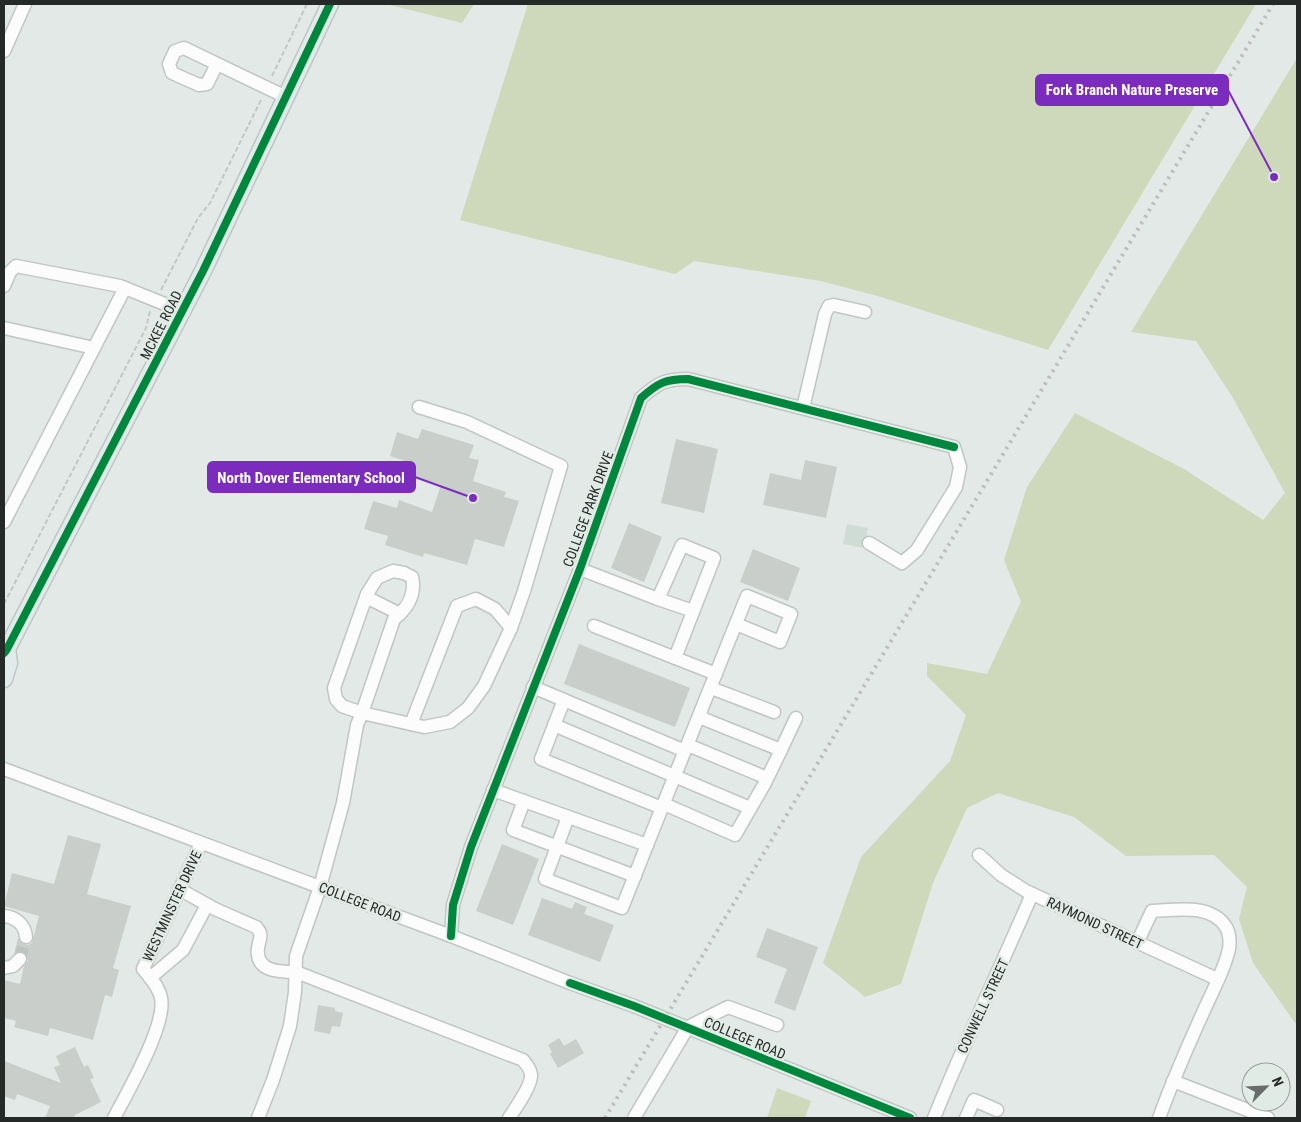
<svg xmlns="http://www.w3.org/2000/svg" width="1301" height="1122" font-family="'Roboto Condensed',sans-serif">
<style>
.built{fill:#cfdcd6}
.green{fill:#ced8ba}
.building{fill:#c9ceca}
.lines{fill:none;stroke-linecap:round;stroke-linejoin:round}
.minor-tunnel{stroke:#bdc3c0;stroke-width:12;stroke-dasharray:12 6;stroke-linecap:butt}
.minor-casing{stroke:#c1c6c3;stroke-width:15}
.major-casing{stroke:#c1c4c3;stroke-width:19}
.path{stroke:#c5c7c7;stroke-width:2;stroke-dasharray:5 2.5;stroke-linecap:butt}
.minor{stroke:#fbfcfb;stroke-width:12}
.major{stroke:#dfeceb;stroke-width:16}
.rail{stroke:#bebebe;stroke-width:4;stroke-dasharray:2.5 5;stroke-linecap:butt}
.cycleway-casing{stroke:#e1ebe6;stroke-width:11}
.cycleway{stroke:#00873e;stroke-width:8}
.labels{text-anchor:middle;stroke-width:5;stroke-linejoin:round;paint-order:stroke}
.street-label{font-size:14px;fill:#252927;stroke:#e1ebe6}
.leader{fill:none;stroke:#7b2cbf;stroke-width:2}
.callout-dot{fill:#7b2cbf;stroke:#e1ebe6;stroke-width:2}
.callout{fill:#7b2cbf;stroke:#7b2cbf;stroke-width:2}
.callout-label{font-size:15px;text-anchor:middle;font-weight:bold;fill:#fff}
</style>
<rect width="100%" height="100%" fill="#e3e9e6"/>
<path class="built" d="M847,524L868,528L864,548L843,544Z"/>
<g class="green">
<path d="M386,4H474L462,23Z"/>
<path d="M528,4H1256L1048,350L881,297L821,281L694,261L675,274L460,220Z"/>
<path d="M1297,58V1024L1295,1023L1253,963L1239,919L1247,887L1214,855L1126,856L1074,817L998,793L967,808L933,883L901,984L865,997L823,963L861,857L950,761L966,715L927,676V663L987,674L1021,602L1004,560L1027,487L1075,413L1184,469L1263,520L1285,493L1233,398L1196,341L1131,332Z"/>
<path d="M777,1088L811,1101L805,1118H767Z"/>
</g>
<g class="building">
<path d="M422,429L474,445L469,458L479,460L473,481L506,492L504,497L519,501L504,547L475,539L467,565L424,553L423,557L385,545L388,536L364,529L373,501L397,508L399,500L432,512L441,485L408,474L411,463L390,456L397,432L418,439Z"/>
<path d="M676,439L718,449L704,513L661,503Z"/>
<path d="M805,460L837,467L826,518L763,505L770,473L801,480Z"/>
<path d="M629,523L662,537L644,582L611,568Z"/>
<path d="M753,549L800,568L788,601L740,582Z"/>
<path d="M579,644L690,688L675,727L564,684Z"/>
<path d="M68,835L101,844L87,894L131,906L113,968L119,970L112,997L105,995L93,1040L50,1028L48,1036L14,1027L16,1021L4,1018V980L20,984L24,966L28,961L26,954L23,951H17L14,954L18,938L23,944L28,945L32,943L39,916L4,906L12,873L54,884Z"/>
<path d="M502,844L539,859L513,925L476,911Z"/>
<path d="M542,898L572,909L575,902L587,907L584,914L614,925L600,962L528,935Z"/>
<path d="M767,928L818,947L795,1011L774,1003L787,969L756,957Z"/>
<path d="M318,1005L335,1008V1011L343,1013L340,1027L332,1026L330,1034L314,1031Z"/>
<path d="M559,1038L564,1046L576,1039L584,1053L558,1068L550,1054L552,1052L548,1045Z"/>
<path d="M75,1047L84,1067L88,1065L94,1078L90,1079L101,1102L75,1115L74,1118H45L50,1106L17,1094L15,1100L4,1096V1061L61,1083L54,1067L60,1065L56,1056Z"/>
</g>
<g class="lines">
<path class="minor-tunnel" d="M20,959L26,937"/>
<defs>
<g id="minor">
<path d="M4,51L25,4"/>
<path d="M217,64L207,84L199,85L172,73L169,64L175,51L184,48L286,97"/>
<path d="M4,286L10,272L16,266L120,286L182,311"/>
<path d="M4,328L94,348"/>
<path d="M803,408L825,314L829,306L834,305L865,312"/>
<path d="M4,522L125,288"/>
<path d="M580,569L658,599L682,545L714,558L675,658"/>
<path d="M366,597L400,614"/>
<path d="M658,599L693,611"/>
<path d="M594,626L716,674"/>
<path d="M533,687L685,751"/>
<path d="M711,688L774,712"/>
<path d="M564,700L541,759L662,808"/>
<path d="M411,724L457,606L476,599L495,609L511,628"/>
<path d="M554,725L750,808"/>
<path d="M688,745L767,778"/>
<path d="M781,750L796,718"/>
<path d="M4,769L451,936L570,983L634,1006L910,1118"/>
<path d="M493,790L647,845L747,596L791,614L780,642L736,624"/>
<path d="M524,801L513,830L635,876"/>
<path d="M664,804L735,835L765,783L781,750L699,717"/>
<path d="M568,817L545,879L622,908L647,845"/>
<path d="M979,855L1001,875L1026,891L1217,979"/>
<path d="M179,889L215,909L256,927C264,935 259,939 258,948C255,972 280,972 296,972L523,1060C526,1064 531,1069 531,1075C532,1085 515,1109 509,1118"/>
<path d="M4,916C16,917 25,925 26,937"/>
<path d="M451,936L453,905L471,847L580,569L641,398C658,383 665,379 688,379L954,447L960,467L956,487L917,550L902,563L869,543"/>
<path d="M1137,943L1152,911C1176,910 1211,903 1226,927C1230,934 1230,942 1229,949C1225,968 1214,988 1206,1006C1189,1043 1173,1080 1159,1118"/>
<path d="M4,968L13,966L20,959"/>
<path d="M150,978L183,950L207,905"/>
<path d="M1173,1081L1268,1118"/>
<path d="M114,1118C127,1093 167,1024 161,998C159,987 150,977 143,969L201,843"/>
<path d="M258,1118L273,1080L290,1026L295,992L296,956L320,887L343,803L357,725L362,713L394,619C408,608 416,595 412,577L404,573L393,571L377,578L367,594L334,688L336,699L342,706L362,713L424,727L450,722L468,708L484,686L511,628L524,591L561,466L467,422L419,407"/>
<path d="M634,1118L688,1027L728,1007L777,1025"/>
<path d="M934,1118C964,1043 1000,969 1032,894"/>
<path d="M966,1118L974,1100L997,1110"/>
</g>
<g id="major">
<path d="M4,653L7,649L203,271L330,4"/>
<path d="M4,679L9,663L7,649"/>
</g>
</defs>
<use href="#minor" class="minor-casing"/>
<use href="#major" class="major-casing"/>
<g class="path">
<path d="M272,76L307,4"/>
<path d="M161,290L198,218L210,203L262,98"/>
<path d="M4,604L146,328L150,311"/>
</g>
<use href="#minor" class="minor"/>
<use href="#major" class="major"/>
<path class="rail" d="M605,1118L1273,4"/>
<defs>
<g id="cycleway">
<path d="M4,653L7,649L203,271L330,4"/>
<path d="M451,936L453,905L471,847L580,569L641,398C658,383 665,379 688,379L954,447"/>
<path d="M570,983L634,1006L910,1118"/>
</g>
</defs>
<use href="#cycleway" class="cycleway-casing"/>
<use href="#cycleway" class="cycleway"/>
</g>
<g class="labels">
<g class="street-label">
<text transform="translate(161 325) rotate(-63)" y="5">MCKEE ROAD</text>
<text transform="translate(588 509) rotate(-70)" y="5">COLLEGE PARK DRIVE</text>
<text transform="translate(360 902) rotate(21)" y="5">COLLEGE ROAD</text>
<text transform="translate(172 906) rotate(-65)" y="5">WESTMINSTER DRIVE</text>
<text transform="translate(1095 923) rotate(25)" y="5">RAYMOND STREET</text>
<text transform="translate(983 1006) rotate(-65)" y="5">CONWELL STREET</text>
<text transform="translate(745 1038) rotate(23)" y="5">COLLEGE ROAD</text>
</g>
</g>
<path class="leader" d="M1274 177L1228 90M473 498L415 477"/>
<g class="callout-dot">
<circle cx="1274" cy="177" r="5"/>
<circle cx="473" cy="498" r="5"/>
</g>
<g class="callout">
<rect x="1036" y="75" width="192" height="30" rx="5"/>
<rect x="208" y="462" width="207" height="30" rx="5"/>
</g>
<g class="callout-label">
<text x="1132" y="95">Fork Branch Nature Preserve</text>
<text x="311" y="483">North Dover Elementary School</text>
</g>
<rect width="1301" height="1122" fill="none" stroke="#252927" stroke-width="10"/>
<g transform="translate(1266 1087) rotate(66)"><circle r="24" fill="#e1ebe6" stroke="#969d9a"/>
<path d="M0-4L9 19L0 12L-9 19Z" fill="#686c6a"/>
<text y="-8" font-size="14" font-weight="bold" text-anchor="middle" fill="#252927">N</text>
</g>
</svg>
